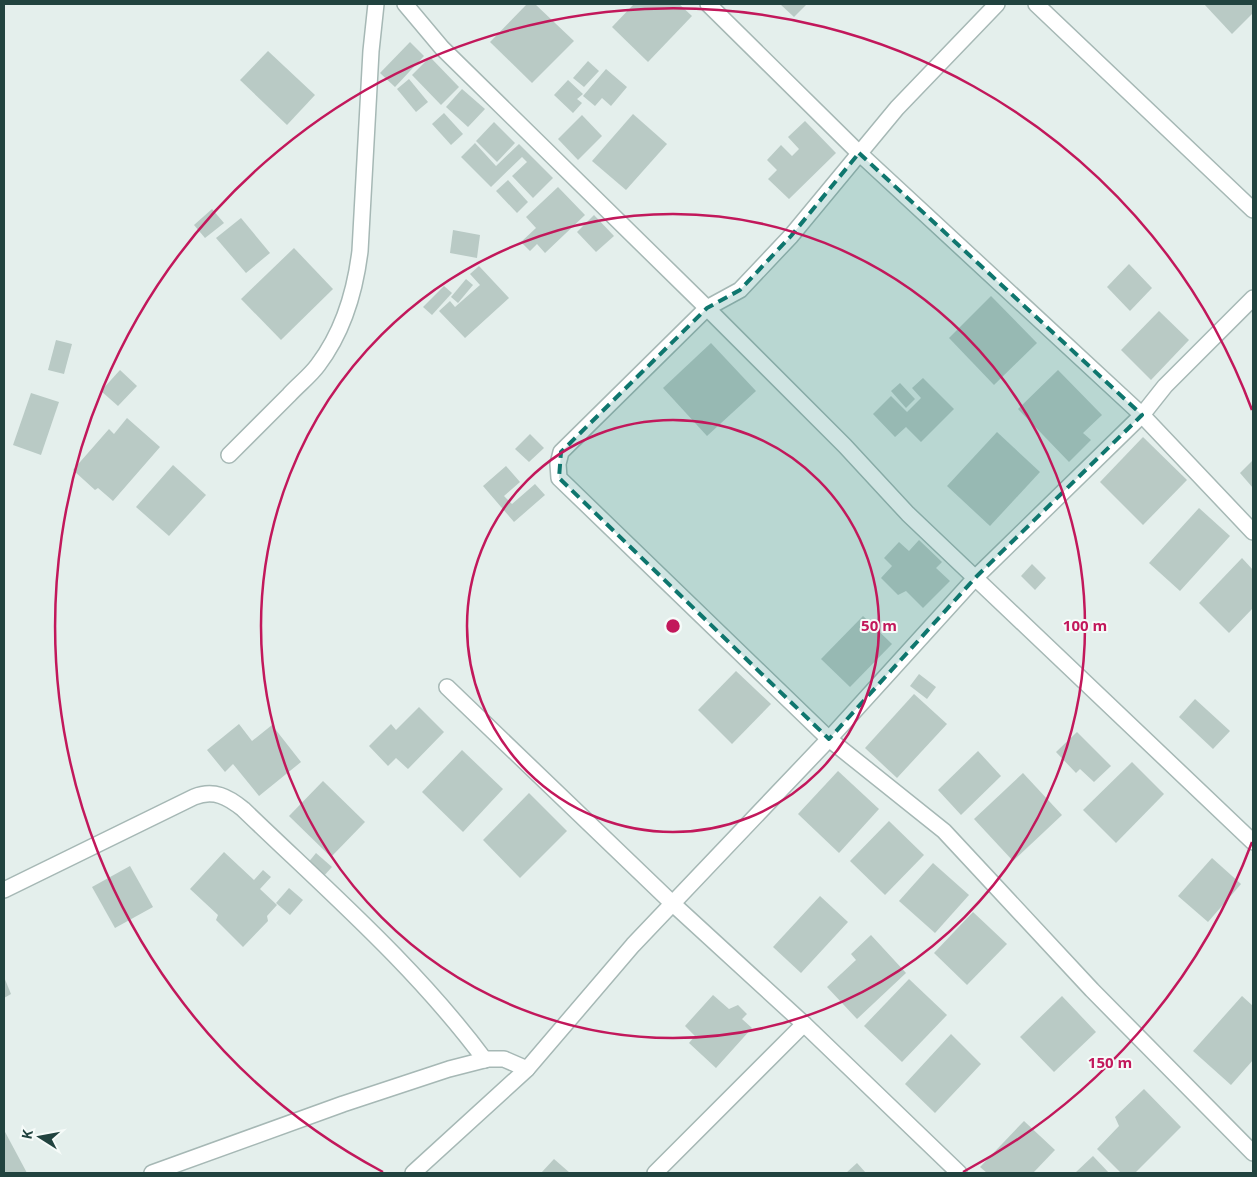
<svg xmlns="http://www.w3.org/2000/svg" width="1257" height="1177" font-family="'Open Sans',sans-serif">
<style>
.building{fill:#b9cac5}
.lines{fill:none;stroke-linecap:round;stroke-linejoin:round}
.street-casing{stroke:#a6b8b5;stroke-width:18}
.street{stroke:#fff;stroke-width:15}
.marked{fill:#0f766e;fill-opacity:0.2;stroke:#0f766e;stroke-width:4;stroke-dasharray:10 6;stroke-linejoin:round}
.ring{fill:none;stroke:#c2185b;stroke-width:2.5}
.centre{fill:#c2185b;stroke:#f6fbf9;stroke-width:2.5}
.ring-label{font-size:15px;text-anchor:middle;font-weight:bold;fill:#c2185b;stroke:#f6fbf9;stroke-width:4;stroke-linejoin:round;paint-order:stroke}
</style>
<rect width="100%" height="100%" fill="#e4efec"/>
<g class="building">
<path d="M527,4H535L574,41L532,83L490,42Z"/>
<path d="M634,4H679L692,16L648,62L612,27Z"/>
<path d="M780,4H804L806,5L794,17Z"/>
<path d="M1204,4H1253V13L1232,34Z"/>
<path d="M410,42L424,56L395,87L380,73Z"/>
<path d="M268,51L315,95L287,125L240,80Z"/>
<path d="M430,57L459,87L441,105L412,75Z"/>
<path d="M588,61L599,71L584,87L573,78Z"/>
<path d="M606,69L627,87L611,106L602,98L595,106L583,96Z"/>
<path d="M409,79L428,102L416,112L397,89Z"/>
<path d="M568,80L583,94L577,99L582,103L573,113L554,95Z"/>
<path d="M462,89L485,109L468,127L446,107Z"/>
<path d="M444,113L463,134L451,145L432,124Z"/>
<path d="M633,114L667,144L626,190L592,161Z"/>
<path d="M582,115L602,136L578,160L558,139Z"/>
<path d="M805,121L836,153L789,199L768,179L777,170L767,160L781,145L792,156L799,149L788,137Z"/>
<path d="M494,122L515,143L497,162L476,141Z"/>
<path d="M475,143L496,166L519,144L553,178L533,198L512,176L527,162L522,157L491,187L461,157Z"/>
<path d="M508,180L528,202L517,213L496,191Z"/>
<path d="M558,187L585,215L545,253L537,244L530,251L521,242L536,228L526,217Z"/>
<path d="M212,209L224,223L205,238L194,225Z"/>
<path d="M594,215L614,236L596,252L577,232Z"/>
<path d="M241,218L270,253L246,273L216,238Z"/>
<path d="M453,230L480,235L477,258L450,253Z"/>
<path d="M294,248L333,289L281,340L241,299Z"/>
<path d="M1129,264L1152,288L1130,311L1107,287Z"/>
<path d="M479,266L509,298L465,338L439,311L450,301L455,307L480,285L470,274Z"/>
<path d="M466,279L473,285L458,303L451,297Z"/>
<path d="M444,286L452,293L432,315L423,307Z"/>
<path d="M991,296L1037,343L994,385L949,338Z"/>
<path d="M1159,311L1189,340L1151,380L1121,350Z"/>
<path d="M56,340L72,344L64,374L48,370Z"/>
<path d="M711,343L756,391L707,436L663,388Z"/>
<path d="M120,370L137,386L118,406L101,391Z"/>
<path d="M1058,370L1102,415L1083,433L1091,440L1069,462L1018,409Z"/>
<path d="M923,378L954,409L921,442L906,427L895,437L873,414L891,396L907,412L921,398L912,388Z"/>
<path d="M900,383L915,399L906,408L891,391Z"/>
<path d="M31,393L59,402L41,455L13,445Z"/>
<path d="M127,418L160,447L113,501L98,488L95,490L73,470L109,429L114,434Z"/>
<path d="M997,432L1040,472L990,526L947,486Z"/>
<path d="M530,434L544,448L529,462L515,449Z"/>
<path d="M1143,437L1187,480L1143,525L1100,482Z"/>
<path d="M1253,460V488L1240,473Z"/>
<path d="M173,465L206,495L169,536L136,507Z"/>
<path d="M506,466L520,482L504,496L512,504L535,484L545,495L514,522L483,486Z"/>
<path d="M1199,508L1230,536L1180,591L1149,563Z"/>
<path d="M919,540L942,562L936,568L950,581L923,608L906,591L898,595L881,578L892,566L884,558L899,542L909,551Z"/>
<path d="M1242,558L1253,570V608L1229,633L1199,603Z"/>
<path d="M1032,564L1046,578L1035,590L1021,576Z"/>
<path d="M863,616L892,644L850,687L821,659Z"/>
<path d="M736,671L771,704L732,744L698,710Z"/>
<path d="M919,674L936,687L927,699L910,686Z"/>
<path d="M914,694L947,724L897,778L865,748Z"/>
<path d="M1195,699L1230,731L1213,749L1179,717Z"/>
<path d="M419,707L444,732L408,769L396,758L388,766L369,746L391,724L396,730Z"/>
<path d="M239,724L252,741L272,725L301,762L259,796L233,764L225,772L207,750Z"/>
<path d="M1077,732L1111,766L1094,782L1080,769L1076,773L1056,752Z"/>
<path d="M462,750L503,789L463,832L422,792Z"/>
<path d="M978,751L1001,776L961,815L938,790Z"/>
<path d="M1132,762L1164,794L1116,843L1083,810Z"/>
<path d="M838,771L879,809L839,853L798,814Z"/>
<path d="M1023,773L1062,815L1013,861L974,819Z"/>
<path d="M323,781L365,822L331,857L289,816Z"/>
<path d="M529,793L567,831L520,878L483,840Z"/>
<path d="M889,821L924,855L885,895L850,861Z"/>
<path d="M224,852L254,880L263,870L271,877L260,889L277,905L267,916L268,921L243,947L216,920L218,915L190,889Z"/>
<path d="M316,853L332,867L322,878L307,864Z"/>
<path d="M1212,858L1241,884L1208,922L1178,896Z"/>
<path d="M933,863L969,895L935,933L899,901Z"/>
<path d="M130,866L153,907L115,928L92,887Z"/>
<path d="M289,888L303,900L290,915L276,903Z"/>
<path d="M820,896L848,922L801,973L773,947Z"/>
<path d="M973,912L1007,944L967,985L934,953Z"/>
<path d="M871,935L906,973L857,1019L827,987L856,960L851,954Z"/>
<path d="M4,977L11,994L4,998Z"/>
<path d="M909,979L947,1015L902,1062L864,1026Z"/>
<path d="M713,995L729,1009L738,1005L747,1014L742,1019L752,1028L716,1068L689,1043L695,1036L685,1026Z"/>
<path d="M1062,996L1096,1032L1054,1072L1020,1037Z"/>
<path d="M1242,996L1253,1006V1060L1231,1085L1193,1051Z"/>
<path d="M951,1034L981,1064L935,1113L905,1084Z"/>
<path d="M1144,1089L1181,1127L1135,1173H1121L1097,1149L1119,1126L1115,1117Z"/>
<path d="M1024,1121L1055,1150L1033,1173H987L980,1167Z"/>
<path d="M4,1130L27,1173H4Z"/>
<path d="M1093,1156L1109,1173H1075Z"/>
<path d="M554,1159L570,1173H541Z"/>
<path d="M857,1163L866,1173H846Z"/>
</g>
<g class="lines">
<defs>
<g id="street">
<path d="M405,4L442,48L707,308L845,446L908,514L1253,842"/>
<path d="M708,4L859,153L1142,415L1253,532"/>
<path d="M997,4L897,108L791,236L740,290L707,308L561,452L558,464L559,478L829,739L944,831L1092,990L1253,1153"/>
<path d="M1036,4L1253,210"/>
<path d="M229,455C249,435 269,415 289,395C298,385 310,376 318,365C343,332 355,292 360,251L371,51L376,4"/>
<path d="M447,687L672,903L804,1024L959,1173"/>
<path d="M4,890L194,797C214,789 228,797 243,809C327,890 416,967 485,1060"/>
<path d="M152,1173L343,1104L449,1069L488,1059H504L527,1069"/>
<path d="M413,1173L527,1069L633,945L829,739L976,577L1142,415L1165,386L1253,298"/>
<path d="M655,1173L804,1024"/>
</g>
</defs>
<use href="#street" class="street-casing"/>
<use href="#street" class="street"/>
</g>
<path class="marked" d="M859,153L1142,415L976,577L829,739L559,478L561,452L707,308L740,290L791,236Z"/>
<g class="ring">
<circle cx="673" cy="626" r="206"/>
<circle cx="673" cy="626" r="412"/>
<path d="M1252 842A618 618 0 0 1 963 1172M383 1172A618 618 0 1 1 1252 410"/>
</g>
<circle cx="673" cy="626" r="8" class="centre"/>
<g class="ring-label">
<text x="879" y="631">50 m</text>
<text x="1085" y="631">100 m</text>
<text x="1110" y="1068">150 m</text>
</g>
<rect width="1257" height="1177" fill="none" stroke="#21433f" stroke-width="10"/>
<g transform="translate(40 1137) rotate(281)" stroke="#f6fbf9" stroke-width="4" paint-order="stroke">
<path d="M0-4L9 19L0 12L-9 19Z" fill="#21433f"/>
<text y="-8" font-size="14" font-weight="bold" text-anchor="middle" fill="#21433f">K</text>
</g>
</svg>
